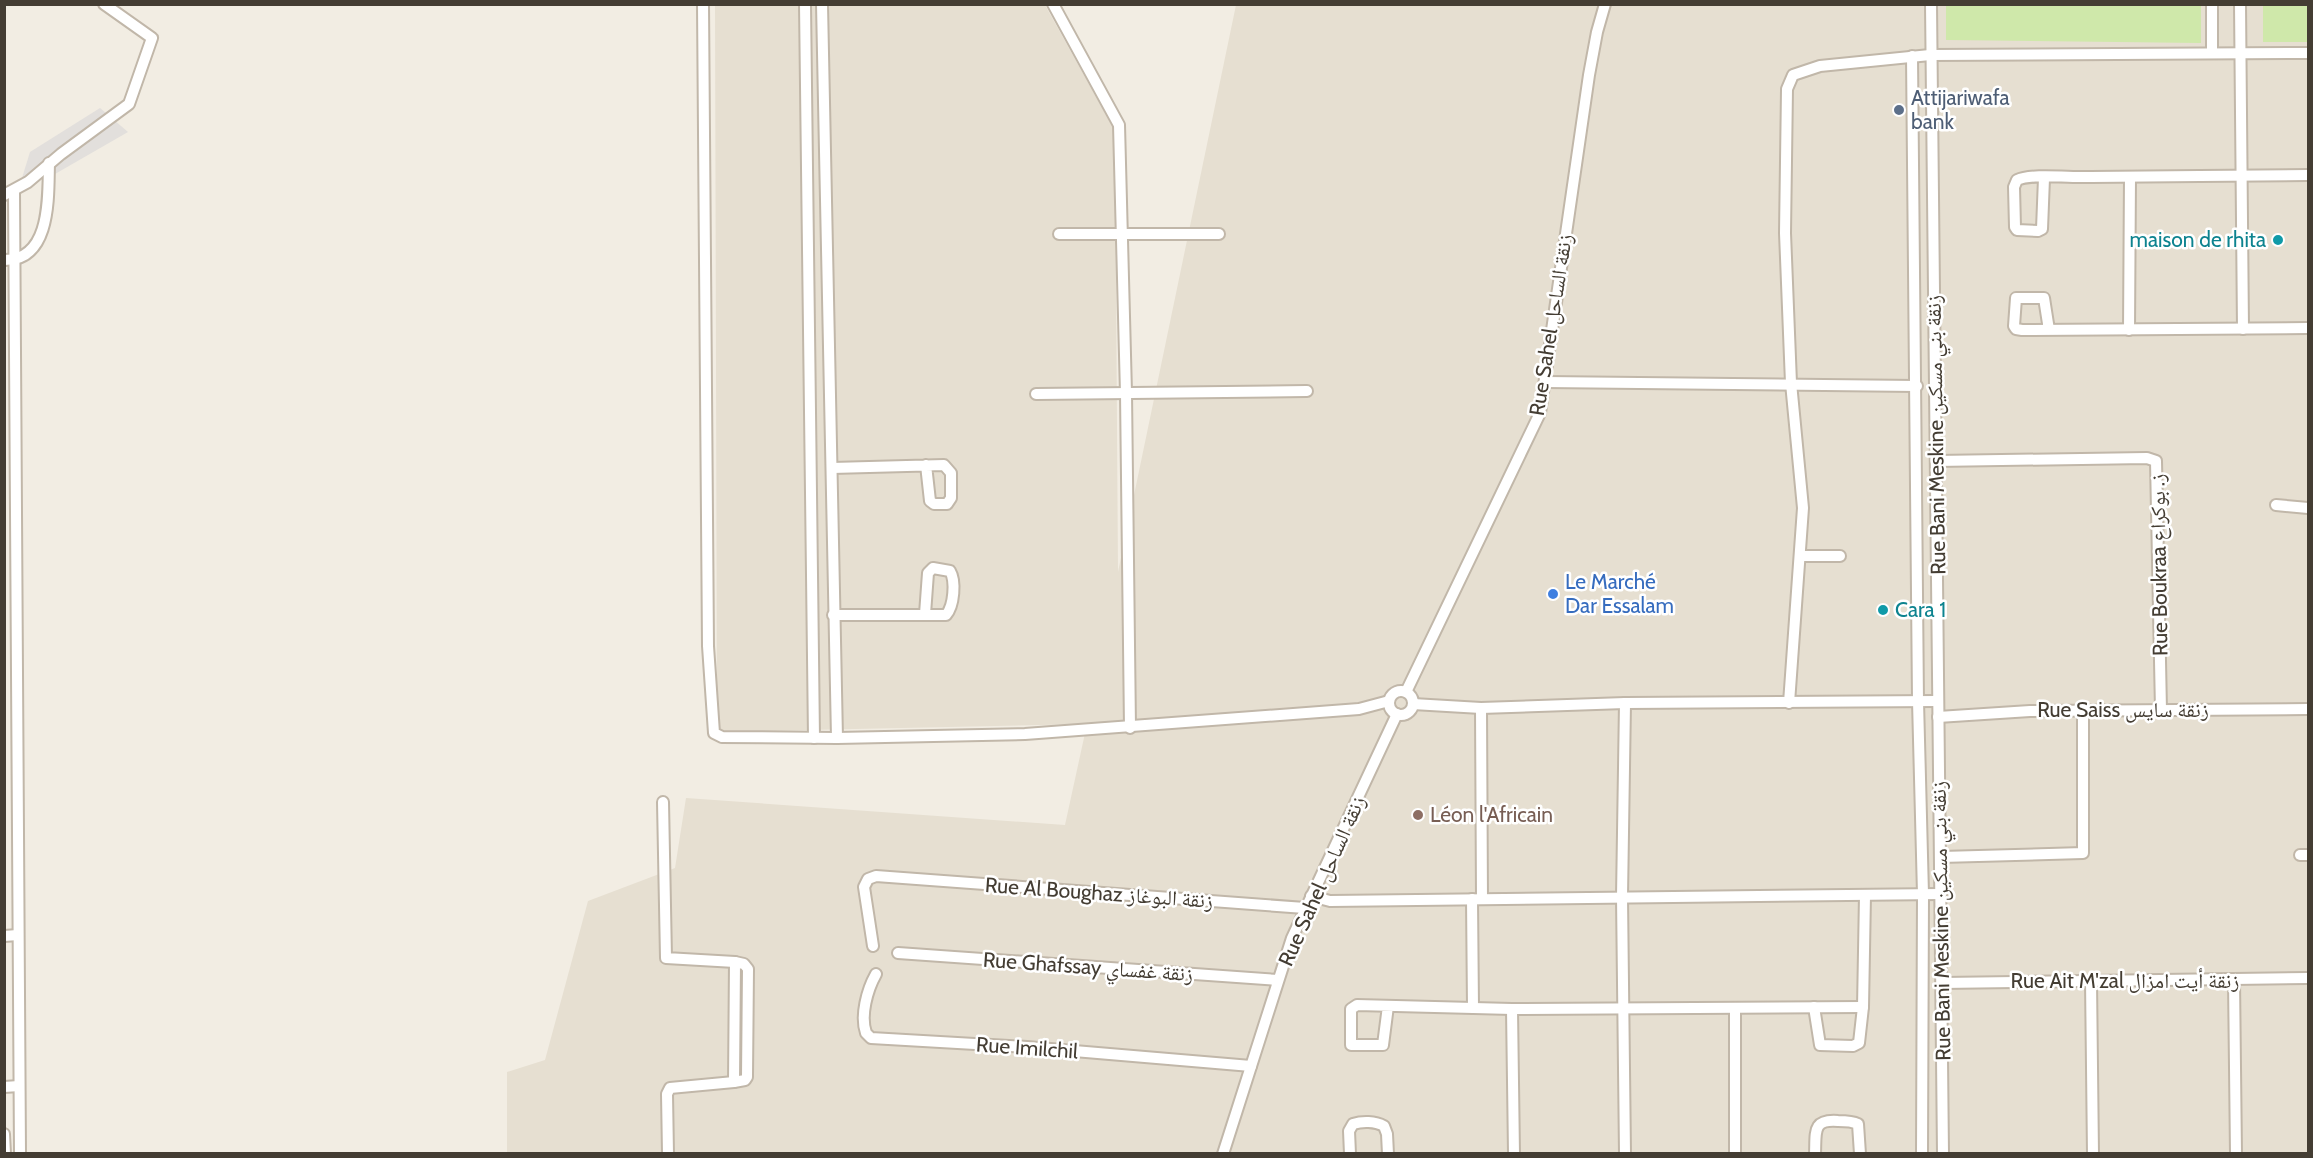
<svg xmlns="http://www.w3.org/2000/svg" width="2313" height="1158" font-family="Cabin,'Noto Naskh Arabic',sans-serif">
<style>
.residential{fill:#e6dfd1}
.green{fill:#cfe8aa}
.parking{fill:#e2dfdc}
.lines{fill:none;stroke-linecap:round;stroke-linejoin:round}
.street-casing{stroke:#c1b7a9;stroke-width:14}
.street{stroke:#fff;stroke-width:10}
.service-dot{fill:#5c6f8a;stroke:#fff;stroke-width:2}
.culture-dot{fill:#0f9aa8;stroke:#fff;stroke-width:2}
.shop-dot{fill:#3f7fe0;stroke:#fff;stroke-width:2}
.education-dot{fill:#8d6e63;stroke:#fff;stroke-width:2}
.labels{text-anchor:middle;stroke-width:5;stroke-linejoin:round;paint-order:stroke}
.service-label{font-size:21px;fill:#4e5e75;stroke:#fff;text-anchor:start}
.culture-label{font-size:21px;fill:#0d838f;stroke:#fff;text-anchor:end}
.street-label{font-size:21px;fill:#443d33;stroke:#fff}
.shop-label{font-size:21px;fill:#366cbe;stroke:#fff;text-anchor:start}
.education-label{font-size:21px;fill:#785e54;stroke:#fff;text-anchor:start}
</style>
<rect width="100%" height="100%" fill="#f2ede3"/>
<path class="residential" d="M715,5H1045L1115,131L1118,572L1236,5H2308V1153L507,1154V1072L545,1060L588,901L675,868L686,798L1065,825L1087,724L717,732Z"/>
<g class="green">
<path d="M1946,5H2201V43L1946,40Z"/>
<rect x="2263" y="5" width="45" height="37"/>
</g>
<path class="parking" d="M100,108L128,132L55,174L22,178L30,152Z"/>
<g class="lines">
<defs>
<g id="street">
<path d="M703,4L708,646L714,733L722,737L837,738L1025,734L1359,709L1389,701"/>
<path d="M805,4L814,738"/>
<path d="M822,4L837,738"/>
<path d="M1053,4L1119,125L1126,393L1130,728"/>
<path d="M1931,4L1943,1154"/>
<path d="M2212,4V53"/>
<path d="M2240,4L2243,329"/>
<path d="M1912,56L1918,701L1923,894L1922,1154"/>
<path d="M2044,178L2042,229L2038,231L2017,230L2015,227L2014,187L2017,180C2032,173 2072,178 2091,177C2163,177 2236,175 2308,175"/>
<path d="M14,192L20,1154"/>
<path d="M4,195L28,182L61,154L129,104L152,38L104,4"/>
<path d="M1059,234H1219"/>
<path d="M4,260C52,261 48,195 49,163"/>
<path d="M2049,330L2044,298H2016L2014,326L2016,329L2022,330L2308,328"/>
<path d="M2129,330L2130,177"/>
<path d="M1545,382L1917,386"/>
<path d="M1036,394L1307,391"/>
<path d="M1936,461L2147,458L2156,461L2161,710"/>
<path d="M832,468L944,465L951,473V498L947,504H934L930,501L926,465"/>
<path d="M2276,505L2308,508"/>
<path d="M1801,556H1840"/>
<path d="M833,615H946C954,606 956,581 950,571L933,568L928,573L925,614"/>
<circle cx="1401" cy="703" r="12"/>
<path d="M1406,692L1540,413L1589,75L1597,32L1605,4"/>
<path d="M1625,703L1622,897L1625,1154"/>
<path d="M1789,703L1803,508L1791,383L1785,233L1787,89L1793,75L1820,66L1930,55L2308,53"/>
<path d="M1413,704L1481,708L1625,703L1938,701"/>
<path d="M1481,708L1482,899"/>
<path d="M1938,717L2030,711L2308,709"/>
<path d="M663,802L666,958L735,962L744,964L748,969L747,1077L745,1080L734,1082L670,1088L667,1094L668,1154"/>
<path d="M2300,855H2308"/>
<path d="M1941,857L2083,853V711"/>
<path d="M1311,896L1330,901L1941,894"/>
<path d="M1472,899L1473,1008"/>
<path d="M4,936L18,935"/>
<path d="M873,946L864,887L868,879L876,876L1305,908"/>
<path d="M898,953L1278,980"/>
<path d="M876,974C867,990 860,1016 866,1033L871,1038L1027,1047L1251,1066"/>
<path d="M2091,980L2093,1154"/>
<path d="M2234,980L2236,1154"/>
<path d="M1942,983L2308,978"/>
<path d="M1388,1006L1383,1045H1351V1009L1357,1005L1512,1009L1863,1007"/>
<path d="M1814,1007L1820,1045L1853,1046L1859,1043L1863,1007L1865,895"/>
<path d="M1735,1008V1154"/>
<path d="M1512,1009L1514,1154"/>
<path d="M734,1082L735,962"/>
<path d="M4,1087L19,1086"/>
<path d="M4,1134L5,1154"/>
<path d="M1223,1154L1292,938L1397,714"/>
<path d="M1350,1154L1349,1131L1353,1124C1362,1121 1375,1121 1384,1126L1387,1134L1388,1154"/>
<path d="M1815,1154C1816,1132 1812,1119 1838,1121C1845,1121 1852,1121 1858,1124L1860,1154"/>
</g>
</defs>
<use href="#street" class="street-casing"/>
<use href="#street" class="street"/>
</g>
<circle class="service-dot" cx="1899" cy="110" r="6"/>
<g class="culture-dot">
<circle cx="2278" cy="240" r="6"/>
<circle cx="1883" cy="610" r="6"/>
</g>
<circle class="shop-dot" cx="1553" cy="594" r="6"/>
<circle class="education-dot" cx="1418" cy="815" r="6"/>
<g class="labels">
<g class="service-label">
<text x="1911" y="105">Attijariwafa<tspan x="1911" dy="24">bank</tspan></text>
</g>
<g class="culture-label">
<text x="2266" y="247">maison de rhita</text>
<text x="1895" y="617" text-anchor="start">Cara 1</text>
</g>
<g class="street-label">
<text transform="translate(1551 325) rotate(-81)" y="7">Rue Sahel زنقة الساحل</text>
<text transform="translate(1936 435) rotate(-91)" y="7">Rue Bani Meskine زنقة بني مسكين</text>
<text transform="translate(2159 565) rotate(-91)" y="7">Rue Boukraa ز. بوكراع</text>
<text x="2123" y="717">Rue Saiss زنقة سايس</text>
<text transform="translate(1322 881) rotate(-66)" y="7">Rue Sahel زنقة الساحل</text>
<text transform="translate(1099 893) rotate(4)" y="7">Rue Al Boughaz زنقة البوغاز</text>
<text transform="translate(1941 921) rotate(-91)" y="7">Rue Bani Meskine زنقة بني مسكين</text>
<text transform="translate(1088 967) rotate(4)" y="7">Rue Ghafssay زنقة غفساي</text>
<text x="2125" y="988">Rue Ait M'zal زنقة أيت امزال</text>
<text transform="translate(1027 1048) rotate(4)" y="7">Rue Imilchil</text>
</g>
<g class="shop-label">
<text x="1565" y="589">Le Marché<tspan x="1565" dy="24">Dar Essalam</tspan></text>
</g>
<g class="education-label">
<text x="1430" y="822">Léon l'Africain</text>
</g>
</g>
<rect width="2313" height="1158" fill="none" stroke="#443d33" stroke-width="12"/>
</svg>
